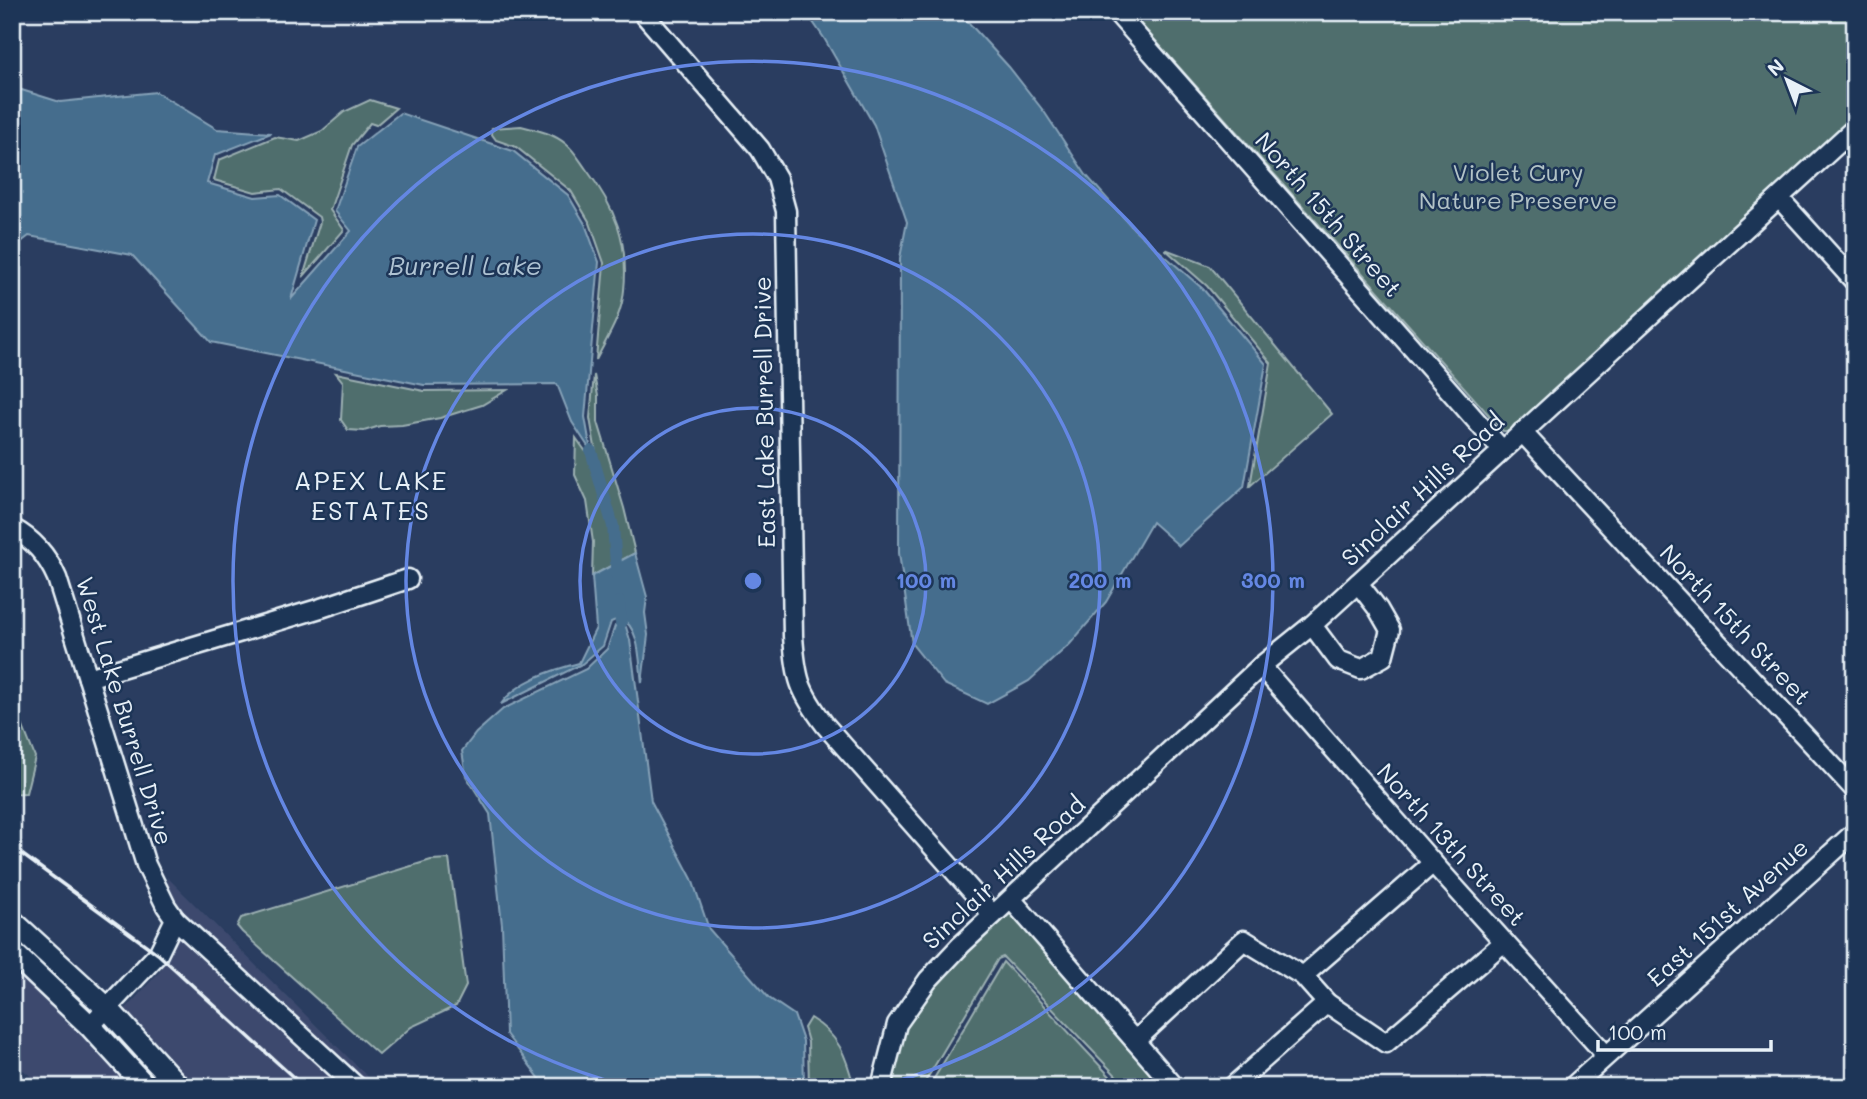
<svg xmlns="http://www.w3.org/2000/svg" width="1867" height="1099" font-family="Mali,sans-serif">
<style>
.built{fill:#3c4a6e}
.green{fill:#506e6d;stroke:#9cb0b2;stroke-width:2}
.water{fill:#456d8d;stroke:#86a2b8;stroke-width:2}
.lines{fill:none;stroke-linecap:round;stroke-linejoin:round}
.canal{stroke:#456d8d;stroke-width:12}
.minor-casing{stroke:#e8f1f8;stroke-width:23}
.major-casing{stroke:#e8f1f8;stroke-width:26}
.minor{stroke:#1d3557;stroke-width:18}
.major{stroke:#1d3557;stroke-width:21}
.rail{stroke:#e8f1f8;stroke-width:3.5}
.ring{fill:none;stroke:#6487e3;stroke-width:3.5}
.labels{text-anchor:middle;stroke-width:5;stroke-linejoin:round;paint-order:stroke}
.park-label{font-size:24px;fill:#b3c3c7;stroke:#1d3557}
.street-label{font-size:24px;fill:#e8f1f8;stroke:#1d3557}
.water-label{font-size:26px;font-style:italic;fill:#afc3d3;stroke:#1d3557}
.neighbourhood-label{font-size:26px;letter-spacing:2px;fill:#e8f1f8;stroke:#1d3557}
.centre{fill:#6487e3;stroke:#1d3557;stroke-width:3.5}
.ring-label{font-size:21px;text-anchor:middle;font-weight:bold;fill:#6487e3;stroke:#1d3557;stroke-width:5;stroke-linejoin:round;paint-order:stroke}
</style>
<rect width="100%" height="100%" fill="#2a3d60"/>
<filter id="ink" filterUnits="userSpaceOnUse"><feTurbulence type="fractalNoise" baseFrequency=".0143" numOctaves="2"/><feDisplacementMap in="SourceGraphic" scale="14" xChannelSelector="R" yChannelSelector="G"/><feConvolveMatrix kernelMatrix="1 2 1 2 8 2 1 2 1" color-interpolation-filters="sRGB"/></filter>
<g filter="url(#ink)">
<g class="built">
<path d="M167,877L378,1087H366L180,915L162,885L168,883Z"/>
<path d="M177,929L349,1087H187L121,1014L160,971L164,962L162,959Z"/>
<path d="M12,960L138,1087H40L37,1081L23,1070L12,1067Z"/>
</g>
<g class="green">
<path d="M1130,12H1855V117L1510,431H1503Z"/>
<path d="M370,100L396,108L376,125L370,123L352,145L330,210L344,230L303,277L320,222L319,217L281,189L255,192L214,180L219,160L275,137L299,141L322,131L344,112Z"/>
<path d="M521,126C537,130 553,133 566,144C574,150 580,161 586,169C615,207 629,242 624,290C622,316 607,338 596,360L604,263L590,223L571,191L516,147L496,140L491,133L492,128Z"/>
<path d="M1165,249L1210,266L1332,414L1250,486L1271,363L1207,286Z"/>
<path d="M336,373L424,391L507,390L482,405L440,418L402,425L380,426L364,431L348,430L341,420L343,382Z"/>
<path d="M594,375L598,396V422L624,508L635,553L592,576L593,542L587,501L575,475L576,438L589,456L592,457L596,453L590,418Z"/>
<path d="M12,667L16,678L20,719L35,757L26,793L12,794Z"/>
<path d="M449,859L466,986L456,1006L411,1027L379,1055L242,932L237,926L241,918L431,860Z"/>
<path d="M1011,908L1167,1087H1127L1003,957L998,959L922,1087H887L903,1027L942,975Z"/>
<path d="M1003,962L1120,1087H929Z"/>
<path d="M810,1018C839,1035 846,1055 854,1087H809L808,1042L804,1028Z"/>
</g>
<g class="water">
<path d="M806,12H959L1009,67L1045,113L1086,175L1134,229L1203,289L1266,364L1244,487L1179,546L1152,522L1106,602L1070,644L1029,681L987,704L944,684L912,644L899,553L900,258L907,222L874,125L824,38Z"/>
<path d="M12,87L60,102L156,92L217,129L271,133L215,155L207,183L255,197L280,195L314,220L291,299L351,231L335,211L357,147L400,113L513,151L568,195L585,224L599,262L585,417L591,451L572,422L557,384L424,385L211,342L132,255L29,236L12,249Z"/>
<path d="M635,553L647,597L645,613L648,635L642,683C639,663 641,627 620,618L611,622L603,646L582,664L501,704C519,680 552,670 579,663L596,628L592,576Z"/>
<path d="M621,623L626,627L630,640L651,801L692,879L709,929L769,998L794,1015L803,1041L804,1087H546L506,1034L502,925L490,814L466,776L462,751L476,733L503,709L586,669L607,649L615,626Z"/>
</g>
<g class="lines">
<g class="canal">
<path d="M591,451L613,526L617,577"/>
<path d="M619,602L621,623"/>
</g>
<defs>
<g id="minor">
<path d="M642,12L760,149L777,178L786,211L793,636C796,679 799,690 825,725L993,915"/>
<path d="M1116,12L1502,450"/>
<path d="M1779,198L1855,282"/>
<path d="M1522,432L1855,790"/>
<path d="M12,528C33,539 48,557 57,578L146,865L166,906L175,919L158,954L90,1026"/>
<path d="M1312,625L1338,660L1361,669L1383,657L1390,630L1378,609L1358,583"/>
<path d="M1261,666L1433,863L1606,1055"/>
<path d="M88,678L321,608L408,579"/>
<path d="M1011,899L1175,1087"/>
<path d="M175,919L357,1087"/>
<path d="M1303,976L1433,863"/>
<path d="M1135,1041L1244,940L1303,976L1327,1003L1386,1043L1504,942"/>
<path d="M881,1087L897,1024L928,980L961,945L1261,666L1312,625L1855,128"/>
<path d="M1232,1087L1327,1003"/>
<path d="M1572,1087L1855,832"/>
</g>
<g id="major">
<path d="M12,921L108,1009L179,1087"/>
<path d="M12,952L90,1026L146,1087"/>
</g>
</defs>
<use href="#minor" class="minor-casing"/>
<use href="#major" class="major-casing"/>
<use href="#minor" class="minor"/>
<use href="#major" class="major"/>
<path class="rail" d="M12,847L158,954L304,1087"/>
</g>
</g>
<g class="ring">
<circle cx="753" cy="581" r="173"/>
<circle cx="753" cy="581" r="347"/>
<path d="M632 1087A520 520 0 1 1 874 1087"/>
</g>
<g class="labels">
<g class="park-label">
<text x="1518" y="181">Violet Cury<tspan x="1518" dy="28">Nature Preserve</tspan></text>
</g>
<g class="street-label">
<text transform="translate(1328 215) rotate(49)" y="8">North 15th Street</text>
<text transform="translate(765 412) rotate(-91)" y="8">East Lake Burrell Drive</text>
<text transform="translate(1423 490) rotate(-43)" y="8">Sinclair Hills Road</text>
<text transform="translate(1735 625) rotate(47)" y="8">North 15th Street</text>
<text transform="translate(124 711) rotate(73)" y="8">West Lake Burrell Drive</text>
<text transform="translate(1451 845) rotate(48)" y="8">North 13th Street</text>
<text transform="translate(1004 873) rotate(-43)" y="8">Sinclair Hills Road</text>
<text transform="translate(1728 913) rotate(-42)" y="8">East 151st Avenue</text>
</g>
<g class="water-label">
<text x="465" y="275">Burrell Lake</text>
</g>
<g class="neighbourhood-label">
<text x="371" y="490">APEX LAKE<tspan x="371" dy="30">ESTATES</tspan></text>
</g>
</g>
<circle cx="753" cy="581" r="10" class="centre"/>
<g class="ring-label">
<text x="926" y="588">100 m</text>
<text x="1100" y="588">200 m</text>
<text x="1273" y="588">300 m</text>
</g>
<rect width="1867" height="1099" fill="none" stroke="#1d3557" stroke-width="42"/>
<rect x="21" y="21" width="1825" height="1057" fill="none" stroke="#e8f1f8" stroke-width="2.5" filter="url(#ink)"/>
<g transform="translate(1787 80) rotate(318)" stroke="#1d3557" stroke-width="5" paint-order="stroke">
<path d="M0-5L12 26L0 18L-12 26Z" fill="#e8f1f8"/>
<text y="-10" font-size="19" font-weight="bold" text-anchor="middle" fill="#e8f1f8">N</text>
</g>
<path d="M1598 1040v10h173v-10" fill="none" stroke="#e8f1f8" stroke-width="3.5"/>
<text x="1608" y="1040" font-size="21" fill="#e8f1f8" stroke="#1d3557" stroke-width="5" paint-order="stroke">100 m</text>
</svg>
